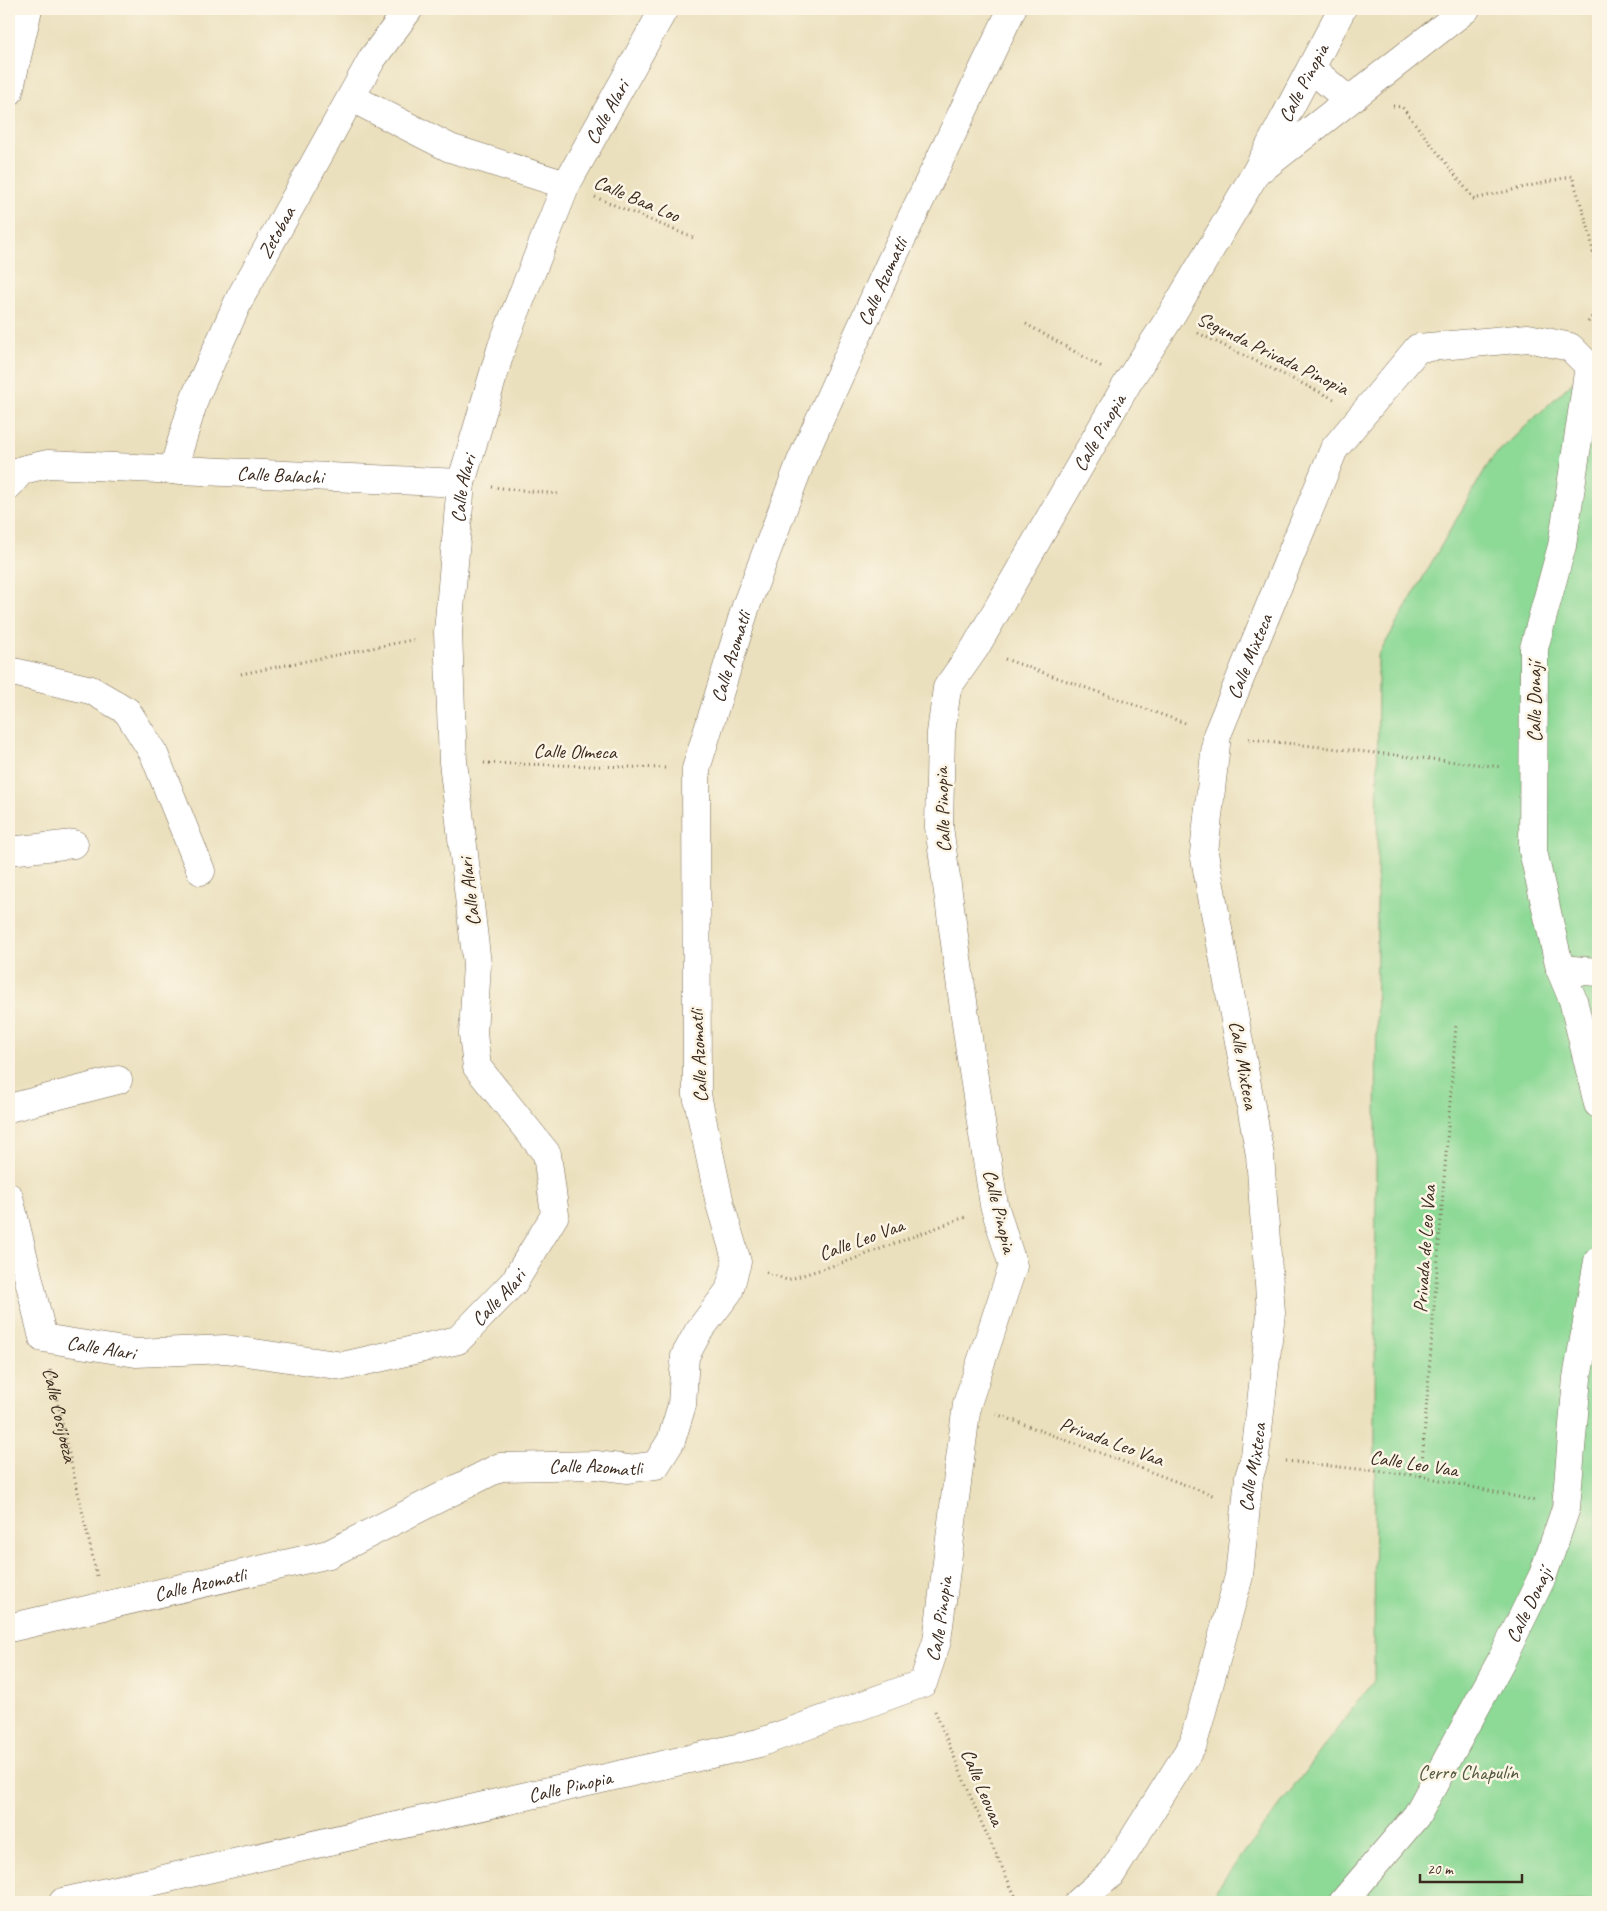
<svg xmlns="http://www.w3.org/2000/svg" width="1607" height="1911" font-family="Caveat,sans-serif">
<style>
.green{fill:#8dd996;stroke:#64825a}
.lines{fill:none;stroke-linecap:round;stroke-linejoin:round}
.minor-casing{stroke:#796a56;stroke-width:29}
.tertiary-casing{stroke:#796a56;stroke-width:29}
.path{stroke:#796a56;stroke-width:3;stroke-dasharray:1 4;stroke-linecap:butt}
.minor{stroke:#fff;stroke-width:28}
.tertiary{stroke:#fff;stroke-width:28}
.labels{text-anchor:middle;stroke-width:5;stroke-linejoin:round;paint-order:stroke}
.street-label{font-size:20px;fill:#3b2a1e;stroke:#fcf5e5}
.park-label{font-size:20px;fill:#50563c;stroke:#fcf5e5}
</style>
<rect width="100%" height="100%" fill="#fcf5e5"/>
<filter id="ink" filterUnits="userSpaceOnUse"><feTurbulence type="fractalNoise" baseFrequency=".02" numOctaves="2"/><feDisplacementMap in="SourceGraphic" scale="10" xChannelSelector="R" yChannelSelector="G"/><feConvolveMatrix kernelMatrix="1 2 1 2 8 2 1 2 1" color-interpolation-filters="sRGB"/></filter>
<filter id="wash" filterUnits="userSpaceOnUse"><feTurbulence type="fractalNoise" baseFrequency=".0096" numOctaves="4" result="noise"/><feDisplacementMap in="SourceGraphic" scale="20" xChannelSelector="R" yChannelSelector="G"/><feGaussianBlur stdDeviation="1.12" result="paint"/><feColorMatrix in="noise" values="0 0 0 0 0 0 0 0 0 0 0 0 0 0 0 0 0 1.4 0 .05"/><feComposite in="paint" operator="in"/></filter>
<g filter="url(#wash)">
<rect width="100%" height="100%" fill="#ebe0bd"/>
<path class="green" d="M1598,358V1902H1207L1374,1680L1378,656L1491,459Z"/>
</g>
<g filter="url(#ink)">
<g class="lines">
<defs>
<g id="minor">
<path d="M1312,69L1348,100"/>
<path d="M352,98L450,148L566,185"/>
<path d="M1264,167L1466,9"/>
<path id="s2" d="M173,470L195,397L240,298L372,59L409,9"/>
<path id="s3" d="M9,485L22,470L48,464L461,483"/>
<path d="M9,671L91,690L127,711L154,754L201,871"/>
<path d="M9,851L74,844"/>
<path d="M1560,969L1598,972"/>
<path d="M9,1108L118,1080"/>
<path id="s4" d="M9,1197L43,1338L136,1353L226,1349L343,1366L458,1340L514,1282L555,1215L547,1154L477,1067L473,1034L477,964L453,762L448,632L461,483L502,346L566,185L664,9"/>
<path id="s5" d="M9,1628L329,1554L500,1467L596,1465L628,1469L656,1465L671,1441L682,1405L685,1356L698,1332L729,1291L737,1262L720,1204L697,1095L696,769L746,606L801,461L891,261L1012,9"/>
<path id="s6" d="M63,1902L759,1743L923,1683L937,1641L967,1404L1013,1266L994,1205L970,1052L939,827L941,733L947,688L975,648L1128,382L1169,319L1255,174L1342,9"/>
<path id="s7" d="M1079,1902L1112,1873L1193,1744L1239,1576L1249,1477L1255,1457L1271,1313L1260,1155L1204,853L1217,735L1334,449L1418,348L1528,338L1570,347L1589,366L1562,546L1534,648L1533,851L1560,969L1573,1000L1598,1104"/>
<path id="s8" d="M1343,1902L1417,1815L1502,1659L1543,1575L1566,1508L1577,1378L1598,1261"/>
</g>
<path id="tertiary" d="M9,92L28,9"/>
</defs>
<use href="#minor" class="minor-casing"/>
<use href="#tertiary" class="tertiary-casing"/>
<g class="path">
<path d="M1393,106L1402,107L1474,199L1572,176L1590,233L1598,284"/>
<path d="M595,197L696,239"/>
<path d="M1588,322L1598,309"/>
<path d="M1026,324L1102,367"/>
<path d="M1198,333L1334,399"/>
<path d="M492,487L558,494"/>
<path d="M1005,659L1188,724"/>
<path d="M241,674L417,639"/>
<path d="M1249,739L1502,767"/>
<path d="M484,763L665,768"/>
<path d="M766,1272L787,1280L851,1260L965,1217"/>
<path id="s1" d="M50,1370L97,1576"/>
<path d="M996,1414L1215,1496"/>
<path d="M1286,1461L1421,1476L1536,1501"/>
<path d="M1421,1476L1456,1025"/>
<path d="M935,1711L983,1826L1018,1902"/>
</g>
<use href="#minor" class="minor"/>
<use href="#tertiary" class="tertiary"/>
</g>
</g>
<g class="labels">
<g class="street-label">
<text dy="7" stroke="none"><textPath href="#s6" startOffset="2605">Calle Pinopia</textPath></text>
<text dy="7" stroke="none"><textPath href="#s4" startOffset="1884">Calle Alari</textPath></text>
<text transform="translate(637 198) rotate(23)" y="7">Calle Baa Loo</text>
<text dy="7" stroke="none"><textPath href="#s2" startOffset="260">Zetobaa</textPath></text>
<text dy="7" stroke="none"><textPath href="#s5" startOffset="1921">Calle Azomatli</textPath></text>
<text transform="translate(1273 353) rotate(26)" y="7">Segunda Privada Pinopia</text>
<text dy="7" stroke="none"><textPath href="#s6" startOffset="2200">Calle Pinopia</textPath></text>
<text dy="7" stroke="none"><textPath href="#s3" startOffset="279">Calle Balachi</textPath></text>
<text dy="7" stroke="none"><textPath href="#s4" startOffset="1479">Calle Alari</textPath></text>
<text dy="7" stroke="none"><textPath href="#s5" startOffset="1516">Calle Azomatli</textPath></text>
<text dy="7" stroke="none"><textPath href="#s7" startOffset="1305">Calle Mixteca</textPath></text>
<text transform="translate(1534 702) rotate(-90)" y="7">Calle Donají</text>
<text transform="translate(575 751) rotate(1)" y="7">Calle Olmeca</text>
<text transform="translate(942 810) rotate(-92)" y="7">Calle Pinopia</text>
<text transform="translate(469 892) rotate(-97)" y="7">Calle Alari</text>
<text transform="translate(698 1056) rotate(-93)" y="7">Calle Azomatli</text>
<text transform="translate(1244 1065) rotate(80)" y="7">Calle Mixteca</text>
<text transform="translate(1000 1211) rotate(76)" y="7">Calle Pinopia</text>
<text transform="translate(861 1239) rotate(-20)" y="7">Calle Leo Vaa</text>
<text transform="translate(1424 1249) rotate(-86)" y="7">Privada de Leo Vaa</text>
<text dy="7" stroke="none"><textPath href="#s4" startOffset="624">Calle Alari</textPath></text>
<text dy="7" stroke="none"><textPath href="#s4" startOffset="204">Calle Alari</textPath></text>
<text dy="7" stroke="none"><textPath href="#s1" startOffset="46">Calle Cosijoeza</textPath></text>
<text transform="translate(1112 1441) rotate(20)" y="7">Privada Leo Vaa</text>
<text transform="translate(1414 1463) rotate(9)" y="7">Calle Leo Vaa</text>
<text dy="7" stroke="none"><textPath href="#s5" startOffset="616">Calle Azomatli</textPath></text>
<text dy="7" stroke="none"><textPath href="#s7" startOffset="480">Calle Mixteca</textPath></text>
<text dy="7" stroke="none"><textPath href="#s5" startOffset="196">Calle Azomatli</textPath></text>
<text dy="7" stroke="none"><textPath href="#s8" startOffset="352">Calle Donají</textPath></text>
<text dy="7" stroke="none"><textPath href="#s6" startOffset="955">Calle Pinopia</textPath></text>
<text dy="7" stroke="none"><textPath href="#s6" startOffset="520">Calle Pinopia</textPath></text>
<text transform="translate(983 1787) rotate(67)" y="7">Calle Leovaa</text>
</g>
<g class="park-label">
<text x="1468" y="1779">Cerro Chapulín</text>
</g>
</g>
<rect width="1607" height="1911" fill="none" stroke="#fcf5e5" stroke-width="30"/>
<path d="M1420 1874v8h102v-8" fill="none" stroke="#3b2a1e" stroke-width="2.5"/>
<text x="1427" y="1874" font-size="15" fill="#3b2a1e" stroke="#fcf5e5" stroke-width="4" paint-order="stroke">20 m</text>
</svg>
